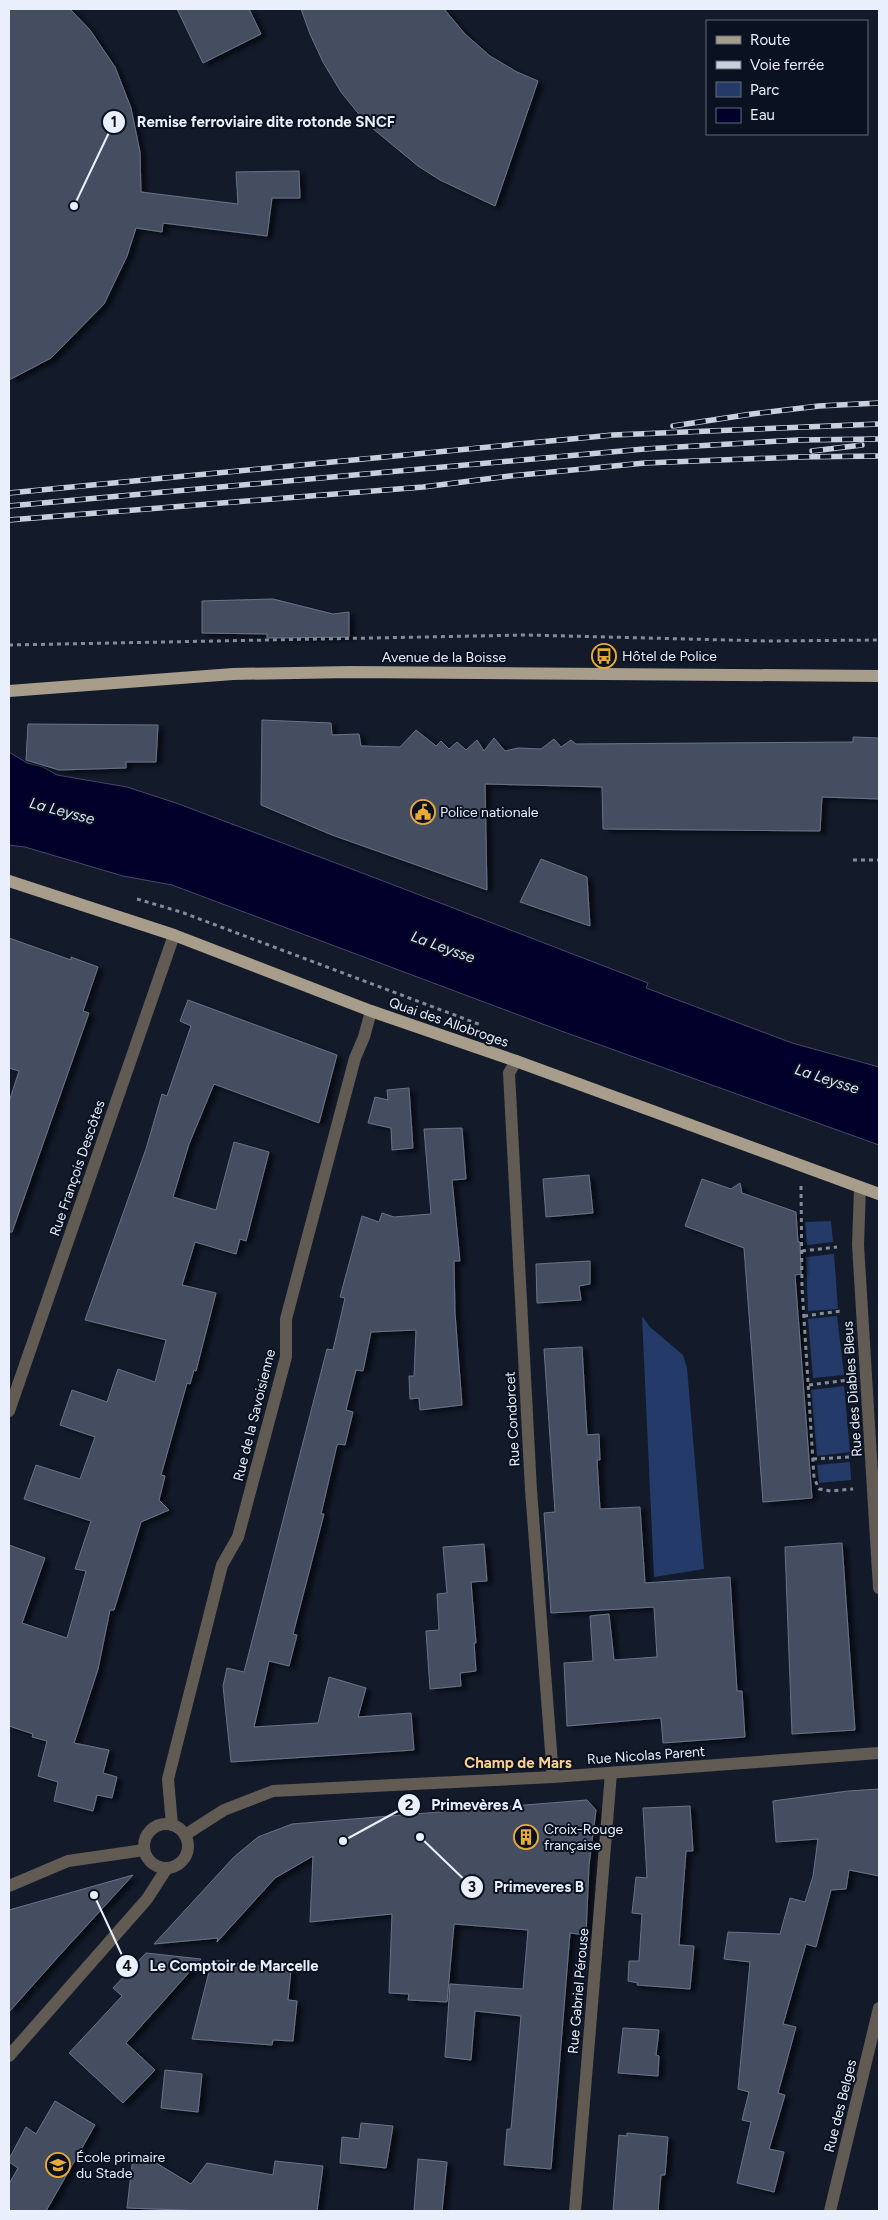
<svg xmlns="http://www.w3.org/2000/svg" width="888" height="2220" font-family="Figtree,sans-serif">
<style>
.green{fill:#243b69}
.water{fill:#00002a;stroke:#464869}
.building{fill:#444e61;stroke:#687388;filter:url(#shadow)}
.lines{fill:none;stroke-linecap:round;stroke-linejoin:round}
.path{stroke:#848c99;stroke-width:3;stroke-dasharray:4 4;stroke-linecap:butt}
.minor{stroke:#615b53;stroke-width:12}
.major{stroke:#a89c8a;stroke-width:12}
.rail-casing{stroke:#c9d0dc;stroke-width:5.5}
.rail{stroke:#0a1221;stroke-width:4;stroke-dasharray:11;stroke-linecap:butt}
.labels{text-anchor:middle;stroke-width:4;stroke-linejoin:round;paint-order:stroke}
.poi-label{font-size:14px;fill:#e9f0fb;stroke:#0a1221;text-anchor:start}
.street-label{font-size:14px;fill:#e9f0fb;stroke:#0a1221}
.water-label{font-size:15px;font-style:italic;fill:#dae4f5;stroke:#0a1221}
.neighbourhood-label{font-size:15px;font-weight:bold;fill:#fdd18c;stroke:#0a1221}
.leader{fill:none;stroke:#e9f0fb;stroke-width:2}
.callout-dot{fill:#e9f0fb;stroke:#0a1221;stroke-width:2}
.mark-label{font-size:15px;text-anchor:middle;font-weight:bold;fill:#111}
.callout-label{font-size:15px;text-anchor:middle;font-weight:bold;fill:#e9f0fb;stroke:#0a1221;stroke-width:4;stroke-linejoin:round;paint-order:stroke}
</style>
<defs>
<filter id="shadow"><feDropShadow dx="5.5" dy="3" stdDeviation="2.5" flood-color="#0009"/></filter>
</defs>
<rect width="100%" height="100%" fill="#131b2b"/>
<g class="green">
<path d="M831,1221L833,1242L807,1245L805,1222Z"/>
<path d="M834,1254L838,1309L808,1311L806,1257Z"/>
<path d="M642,1316L650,1327L683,1355L687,1368L704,1569L654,1577Z"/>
<path d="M837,1316L844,1375L813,1378L808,1319Z"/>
<path d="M844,1386L850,1452L817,1456L811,1390Z"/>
<path d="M850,1462L851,1480L819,1483L817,1465Z"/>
</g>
<path class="water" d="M9,752L27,763L43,767L57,775L127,787L176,803L365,874L648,983L646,988L792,1043L879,1067V1145L564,1032L172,885L123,876L25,847L9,845Z"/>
<g class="building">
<path d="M9,9H70L90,30L115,67L131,108L140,152L141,192L238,204L236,172L299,171L300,198H272L267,236L163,223L162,232L136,228L127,256L104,304L51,358L9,380Z"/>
<path d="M177,9H249L261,34L203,63Z"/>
<path d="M301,9H444L465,34L490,56L517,72L538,81L495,206L440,180L418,166L366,123L341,92L323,62L310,34Z"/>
<path d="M273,599L333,614L349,612V637L267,638V634L202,633V601Z"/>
<path d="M262,720L331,723L332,735L359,734L361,746L400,747L416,730L436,746L441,741L449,749L457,742L466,750L477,740L484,751L494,738L505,751L518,748L541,749L554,739L561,747L571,740L576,744L853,742V737L879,738V799L822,797L820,831L603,829L602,787L485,784L487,890L332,835L261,805Z"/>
<path d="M28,724L158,725L156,762H126V768L59,770L26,760Z"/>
<path d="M541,859L587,877L590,926L520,902Z"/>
<path d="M9,938L71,960V957L98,967L83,1011L89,1013L12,1232H9V1102L19,1071L9,1068Z"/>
<path d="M188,1000L337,1055L319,1123L214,1084L189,1144L173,1197L216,1210L234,1142L269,1152L246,1241L240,1239L236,1254L195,1242L182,1285L216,1293L196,1371L194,1370L190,1384L187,1383L161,1475L165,1476L159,1500L169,1510L141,1522L114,1610H110L98,1669L74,1743L109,1750L103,1773L117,1777L112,1798L97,1795L93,1811L54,1801L58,1782L38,1776L47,1741L32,1737L33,1734L9,1726V1545L45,1558L22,1623L67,1638L86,1571L75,1569L91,1521L24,1499L36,1465L80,1479L95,1437L60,1425L72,1390L107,1402L118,1369L155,1382L166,1340L85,1320L146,1149L162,1094L167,1096L191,1026L180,1021Z"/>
<path d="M409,1088L413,1148L392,1150L391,1128L368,1123L375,1097L388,1100L387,1090Z"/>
<path d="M462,1128L466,1179L452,1180L460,1261H454L455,1313L462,1405L420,1410L419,1398L410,1399L409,1376H414L416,1330L371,1332L363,1371L356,1370L346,1410L353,1412L345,1445L339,1444L337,1445L321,1514H324L293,1634L297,1635L289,1666L269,1661L254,1727L318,1723L329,1677L366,1688L358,1717L411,1713L414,1750L231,1762L223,1686L227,1668L244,1672L327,1349L333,1350L345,1298L340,1297L362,1216L379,1222L382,1213L394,1217L431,1214L424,1129Z"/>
<path d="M589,1175L593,1213L546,1217L543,1179Z"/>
<path d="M702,1179L731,1189L740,1183L742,1193L796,1212L798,1242H800L801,1274L795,1275L812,1498L763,1502L744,1248L685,1226Z"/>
<path d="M590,1261V1284L579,1286L581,1300L537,1303L536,1264Z"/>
<path d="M582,1347L587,1435L599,1434L600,1460H597L600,1509L640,1507L645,1583L730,1577L737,1691H742L745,1737L663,1743L661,1718L567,1726L564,1663L593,1661L590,1616L609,1614L614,1660L657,1657L654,1607L551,1613L544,1513L555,1512L544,1349Z"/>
<path d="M842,1543L855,1730L792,1734L785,1547Z"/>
<path d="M484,1544L487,1581L471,1582L476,1643H474L476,1671L460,1673L461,1686L430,1689L426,1631L439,1630L437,1594L447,1593L443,1547Z"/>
<path d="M879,1789V1876L849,1870L846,1889L831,1890L816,1947L806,1944L783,2024L796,2027L778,2093L785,2095L769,2149L784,2152L774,2192L737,2183L751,2122L742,2120L749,2092L738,2089L750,1962L724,1959L728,1932L780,1934L790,1898L805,1902L813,1876L818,1839L776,1842L773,1801L848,1791Z"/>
<path d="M587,1800L596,1810L589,1865L586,1935L570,1933L551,2169L504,2165L507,2129H511L521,2016L475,2011L471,2060L445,2057L450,1984L523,1989L528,1930L454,1924L447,2002L408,2000L409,1994L389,1993L392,1914L310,1922L313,1856L275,1878L217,1942L218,1938L154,1944L234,1857L258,1837L292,1824Z"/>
<path d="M690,1806L693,1851H686L679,1945L694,1946L690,1989L637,1985L638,1983L628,1981L629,1961H639L642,1914L632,1913L636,1877L647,1878L643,1808Z"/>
<path d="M133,1875L57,1958L9,2012V1910Z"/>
<path d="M146,1953L201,1959L126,2043L155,2070L123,2103L69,2053L122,1996L113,1988Z"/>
<path d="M212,1960L291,1970L288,2000L297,2001L293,2041L273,2040L272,2045L192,2039Z"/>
<path d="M623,2028L659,2030L656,2055L659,2056L658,2076L618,2073Z"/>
<path d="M165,2070L202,2074L198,2112L161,2108Z"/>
<path d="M55,2101L95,2125L46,2211H9V2184L18,2168L9,2162V2159L26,2127L36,2134Z"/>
<path d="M361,2123L393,2126L386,2168L340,2163L342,2137L359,2139Z"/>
<path d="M627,2133L668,2137L665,2175H661L658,2211H613L619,2135L627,2136Z"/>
<path d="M133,2157L148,2158L191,2184L207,2163L273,2175L275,2161L323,2166L317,2211H206L127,2208Z"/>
<path d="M418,2159L447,2162L442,2211H414Z"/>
</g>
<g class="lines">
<g class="path">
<path d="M9,645L527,635L767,641L879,640"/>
<path d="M853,860H879"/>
<path d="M137,899L181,912L481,1025"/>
<path d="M801,1186L802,1287L814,1478L819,1489L831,1491L853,1489"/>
<path d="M802,1251L837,1247"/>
<path d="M804,1316L841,1311"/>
<path d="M809,1385L848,1380"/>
<path d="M813,1459L851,1457"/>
</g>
<g class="minor">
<path d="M516,1061L509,1073L531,1490L553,1777"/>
<path d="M860,1188L858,1245L879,1588"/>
<path d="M9,1411L174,935"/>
<circle cx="166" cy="1846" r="22"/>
<path d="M172,1825L168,1779L222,1565L238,1537L286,1357V1319L355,1058L364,1037L371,1011"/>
<path d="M185,1835L224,1810L273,1791L553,1777L879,1753"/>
<path d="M9,1886L68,1861L144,1850"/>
<path d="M9,2056L147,1899L167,1868"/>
<path d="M575,2211L611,1773"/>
<path d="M830,2211L879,2008"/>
</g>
<g class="major">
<path d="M9,691L233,674L351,672L879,676"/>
<path d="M9,881L174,935L371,1011L516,1061L879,1194"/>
</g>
<defs>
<g id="rail">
<path d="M673,426L752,414L819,406L879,403"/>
<path d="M812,451L862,445"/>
<path d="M9,493L613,435L879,424"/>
<path d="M9,506L644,449L798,440L879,439"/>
<path d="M9,520L423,487L510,476L645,463L798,457L879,456"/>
</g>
</defs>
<use href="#rail" class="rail-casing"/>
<use href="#rail" class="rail"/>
</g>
<defs>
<symbol id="bus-ring" viewBox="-11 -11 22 22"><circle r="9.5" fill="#0a1221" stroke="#e9ab38" stroke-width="1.5"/><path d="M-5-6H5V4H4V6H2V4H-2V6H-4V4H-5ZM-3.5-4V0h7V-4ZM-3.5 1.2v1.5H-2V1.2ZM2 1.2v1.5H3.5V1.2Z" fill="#e9ab38"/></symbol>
<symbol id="civic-ring" viewBox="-11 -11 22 22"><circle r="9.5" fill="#0a1221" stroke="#e9ab38" stroke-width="1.5"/><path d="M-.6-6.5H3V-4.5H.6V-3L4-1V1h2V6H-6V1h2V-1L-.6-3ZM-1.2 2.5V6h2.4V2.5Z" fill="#e9ab38"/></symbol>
<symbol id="building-ring" viewBox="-11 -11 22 22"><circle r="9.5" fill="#0a1221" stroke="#e9ab38" stroke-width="1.5"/><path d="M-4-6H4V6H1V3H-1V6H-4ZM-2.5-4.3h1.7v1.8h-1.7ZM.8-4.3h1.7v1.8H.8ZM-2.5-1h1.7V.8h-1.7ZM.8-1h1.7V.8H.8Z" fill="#e9ab38"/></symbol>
<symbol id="school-ring" viewBox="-11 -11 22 22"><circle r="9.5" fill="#0a1221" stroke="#e9ab38" stroke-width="1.5"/><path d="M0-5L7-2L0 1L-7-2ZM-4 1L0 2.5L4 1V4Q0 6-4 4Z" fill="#e9ab38"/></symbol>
</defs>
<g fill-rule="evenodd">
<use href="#bus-ring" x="590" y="642" width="28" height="28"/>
<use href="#civic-ring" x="409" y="798" width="28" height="28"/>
<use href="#building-ring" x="512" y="1823" width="28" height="28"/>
<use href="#school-ring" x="44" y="2151" width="28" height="28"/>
</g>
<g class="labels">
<g class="poi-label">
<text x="622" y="661">Hôtel de Police</text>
<text x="440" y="817">Police nationale</text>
<text x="544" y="1834">Croix-Rouge<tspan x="544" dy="16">française</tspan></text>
<text x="76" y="2162">École primaire<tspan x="76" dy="16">du Stade</tspan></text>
</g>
<g class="street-label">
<text x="444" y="662">Avenue de la Boisse</text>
<text transform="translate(449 1022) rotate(19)" y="5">Quai des Allobroges</text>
<text transform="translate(77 1168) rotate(-71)" y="5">Rue François Descôtes</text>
<text transform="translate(852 1389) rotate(-94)" y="5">Rue des Diables Bleus</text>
<text transform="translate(254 1415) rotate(-76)" y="5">Rue de la Savoisienne</text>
<text transform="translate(512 1419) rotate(-93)" y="5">Rue Condorcet</text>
<text transform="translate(646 1755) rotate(-4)" y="5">Rue Nicolas Parent</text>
<text transform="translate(578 1991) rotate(-85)" y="5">Rue Gabriel Pérouse</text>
<text transform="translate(840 2106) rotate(-76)" y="5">Rue des Belges</text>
</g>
<g class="water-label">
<text transform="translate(62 811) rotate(15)" y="5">La Leysse</text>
<text transform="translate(443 947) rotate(20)" y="5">La Leysse</text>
<text transform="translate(827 1079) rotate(18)" y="5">La Leysse</text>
</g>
<g class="neighbourhood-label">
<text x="518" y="1768">Champ de Mars</text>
</g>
</g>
<path class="leader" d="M74 206L114 122M343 1841L409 1805M420 1837L472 1887M94 1895L127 1966"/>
<g class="callout-dot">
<circle cx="74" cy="206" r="5"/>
<circle cx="343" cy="1841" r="5"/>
<circle cx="420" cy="1837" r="5"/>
<circle cx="94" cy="1895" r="5"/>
<circle cx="114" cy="122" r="12"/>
<circle cx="409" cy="1805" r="12"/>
<circle cx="472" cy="1887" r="12"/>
<circle cx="127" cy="1966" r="12"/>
</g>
<g class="mark-label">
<text x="114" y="127">1</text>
<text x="409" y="1810">2</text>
<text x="472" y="1892">3</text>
<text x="127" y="1971">4</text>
</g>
<g class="callout-label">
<text x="266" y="127">Remise ferroviaire dite rotonde SNCF</text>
<text x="477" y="1810">Primevères A</text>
<text x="539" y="1892">Primeveres B</text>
<text x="234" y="1971">Le Comptoir de Marcelle</text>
</g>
<rect width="888" height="2220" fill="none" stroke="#e9f0fb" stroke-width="20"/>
<rect x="706" y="20" width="162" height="115" fill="#0a1221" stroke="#636b78"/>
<rect x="716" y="36" width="25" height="8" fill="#a89c8a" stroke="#636b78"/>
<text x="750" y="45" font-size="15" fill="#e9f0fb">Route</text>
<rect x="716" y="61" width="25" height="8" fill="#c9d0dc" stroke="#636b78"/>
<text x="750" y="70" font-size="15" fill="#e9f0fb">Voie ferrée</text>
<rect x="716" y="82" width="25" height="15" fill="#243b69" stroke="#636b78"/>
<text x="750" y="95" font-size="15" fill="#e9f0fb">Parc</text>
<rect x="716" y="108" width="25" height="15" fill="#00002a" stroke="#636b78"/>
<text x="750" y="120" font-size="15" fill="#e9f0fb">Eau</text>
</svg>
